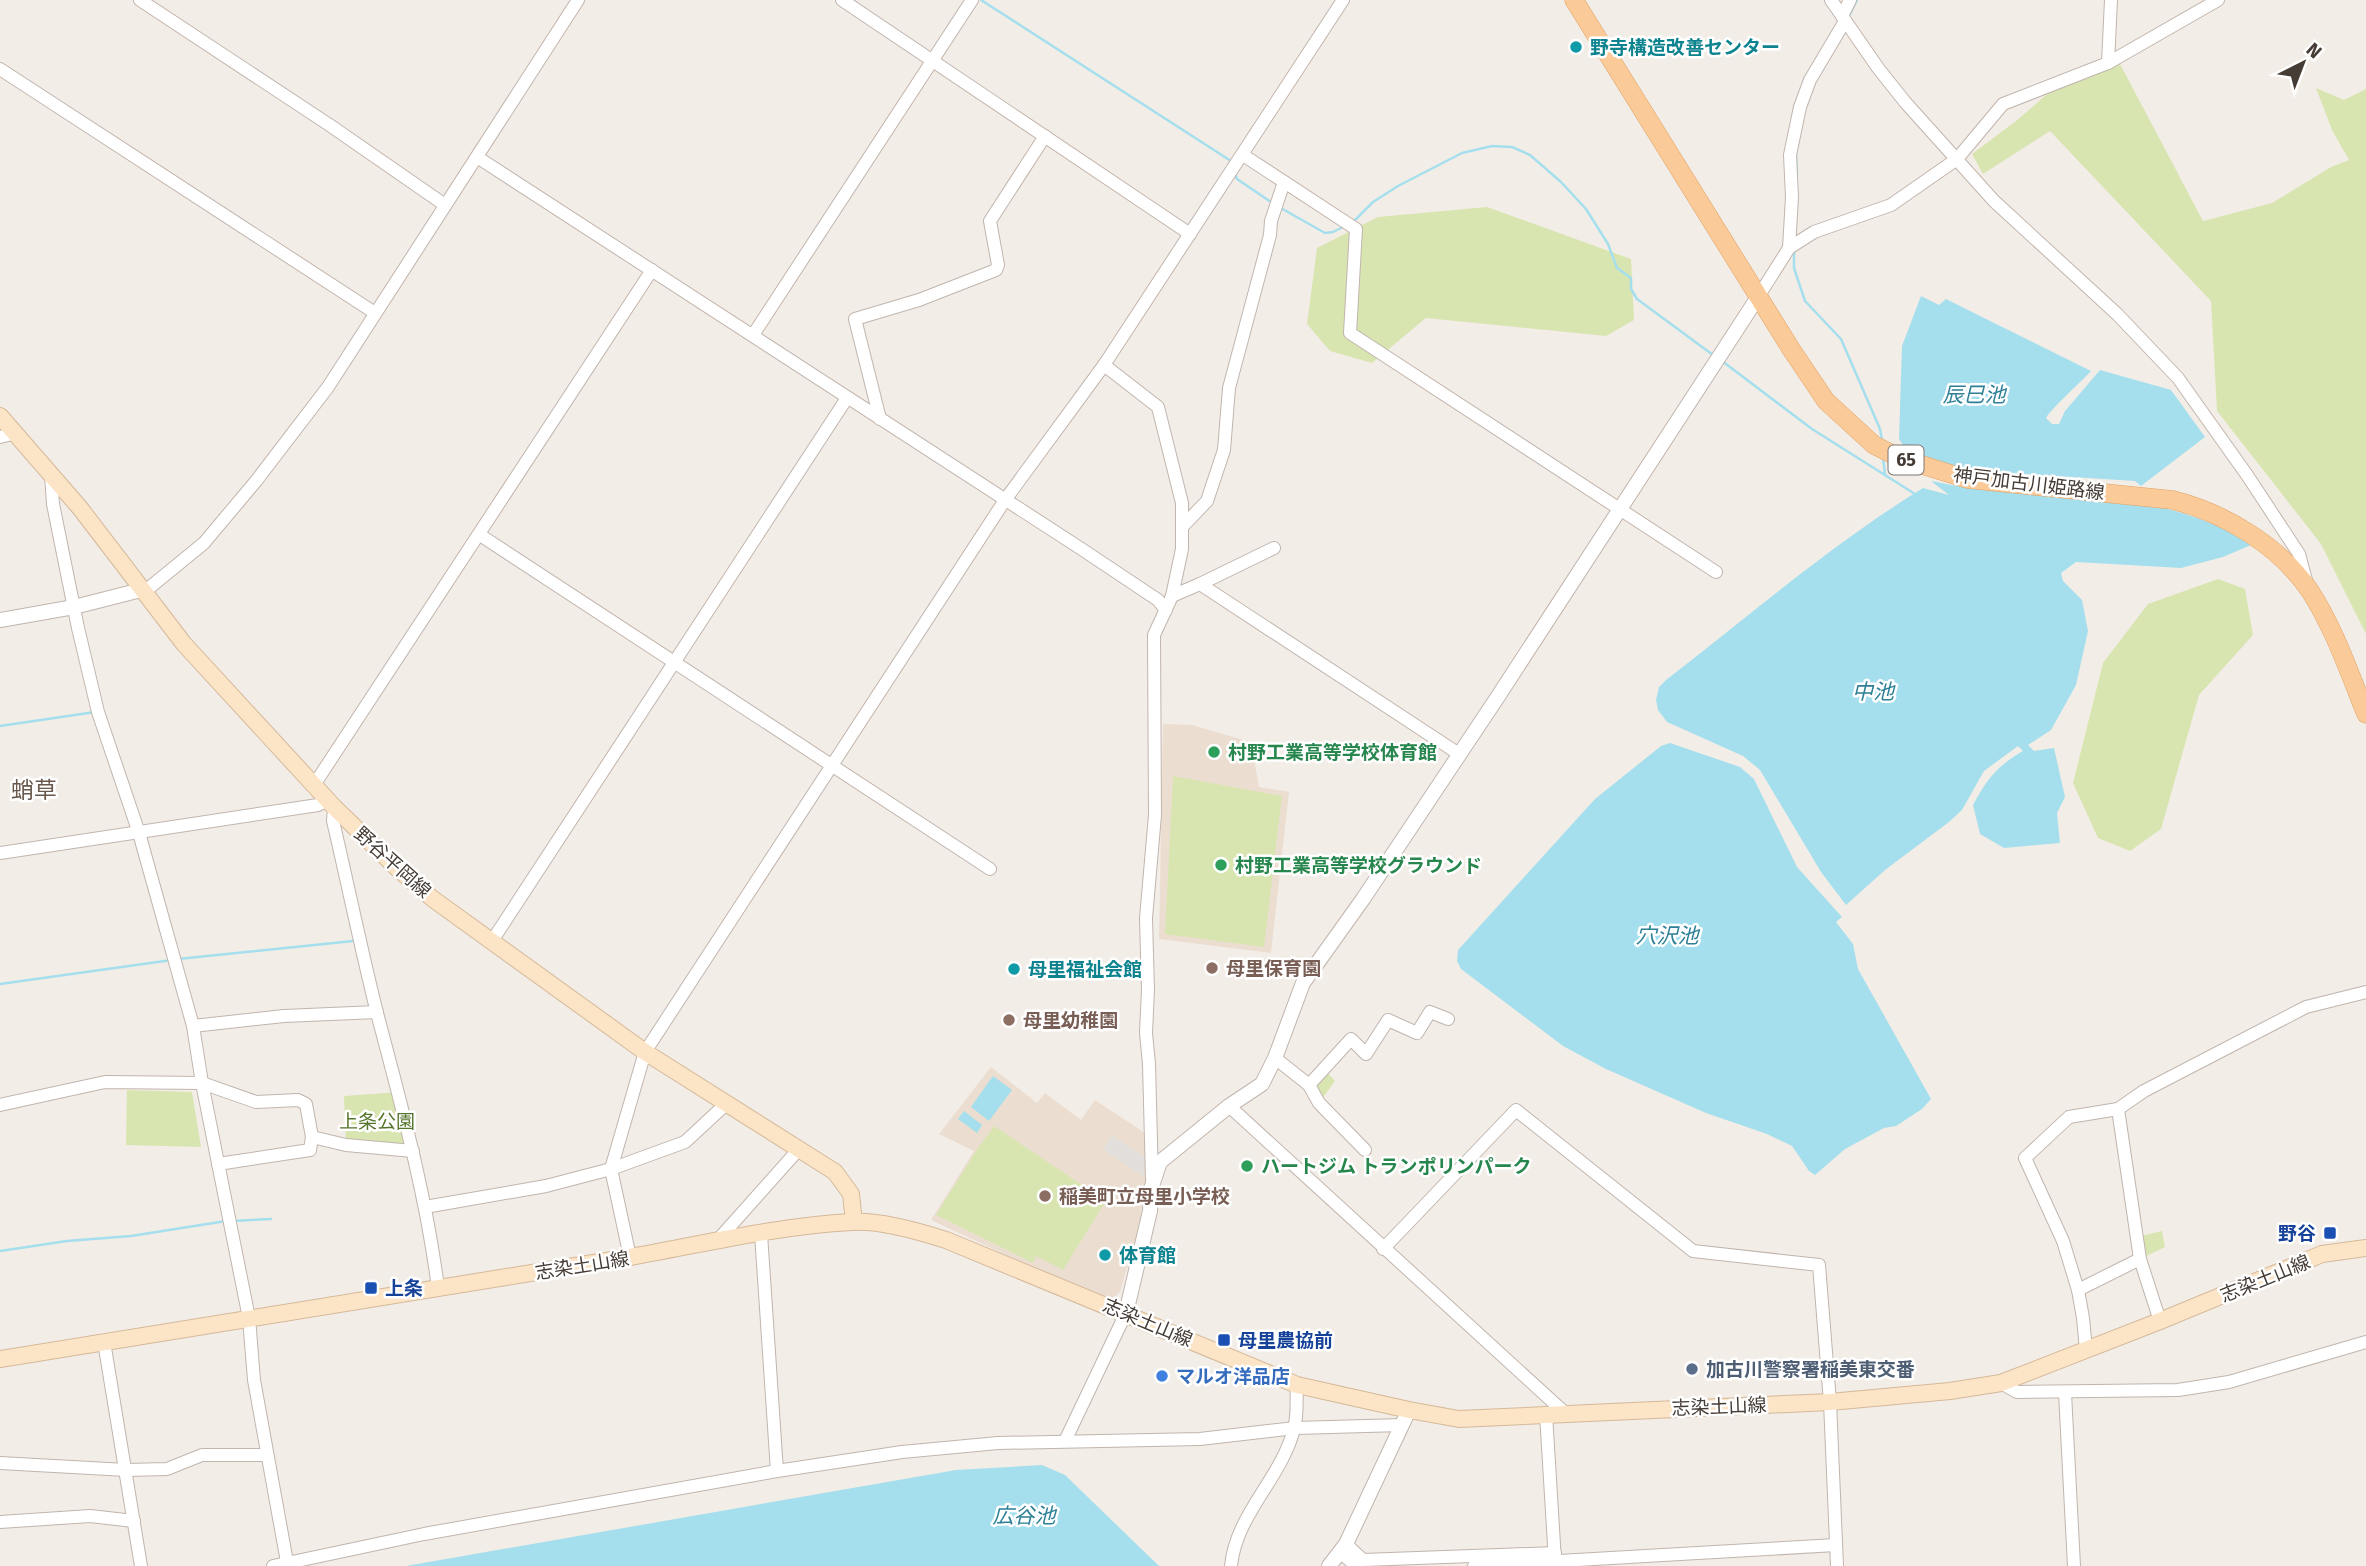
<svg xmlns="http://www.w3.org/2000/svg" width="2366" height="1566" font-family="'Fira Sans','Noto Sans JP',sans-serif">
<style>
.education{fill:#ebded1}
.green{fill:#d9e5b1}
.parking{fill:#e1dedb}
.water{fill:#a5dfed}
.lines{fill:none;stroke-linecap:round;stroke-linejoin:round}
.stream{stroke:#a5dfed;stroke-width:2.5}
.minor-casing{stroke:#c1b5ad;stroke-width:14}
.tertiary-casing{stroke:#c1b5ad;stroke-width:16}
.secondary-casing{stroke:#d4b99a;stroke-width:18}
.primary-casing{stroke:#dfa368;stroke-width:19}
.minor{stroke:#fff;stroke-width:12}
.tertiary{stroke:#fff;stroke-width:14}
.secondary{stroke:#fce4c7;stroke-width:16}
.primary{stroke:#faca98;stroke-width:18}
.culture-dot{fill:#0f9aa8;stroke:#fff;stroke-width:2.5}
.leisure-dot{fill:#2e9e5b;stroke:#fff;stroke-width:2.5}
.education-dot{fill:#8d6e63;stroke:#fff;stroke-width:2.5}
.transit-dot{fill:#1a4fb4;stroke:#fff;stroke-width:2.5}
.service-dot{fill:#5c6f8a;stroke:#fff;stroke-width:2.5}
.shop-dot{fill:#3f7fe0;stroke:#fff;stroke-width:2.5}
.labels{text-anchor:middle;stroke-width:5;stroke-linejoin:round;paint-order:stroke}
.shield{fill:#fff;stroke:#7d7672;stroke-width:2}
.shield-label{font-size:18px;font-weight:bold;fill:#453c36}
.culture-label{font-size:19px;font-weight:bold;fill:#0d838f;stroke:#fff;text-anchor:start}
.street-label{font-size:19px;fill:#453c36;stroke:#fff}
.leisure-label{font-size:19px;font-weight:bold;fill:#27864d;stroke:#fff;text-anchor:start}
.education-label{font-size:19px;font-weight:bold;fill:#785e54;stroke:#fff;text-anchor:start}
.park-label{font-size:19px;fill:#56752c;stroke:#fff}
.transit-label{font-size:19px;font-weight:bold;fill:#164399;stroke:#fff;text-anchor:start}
.service-label{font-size:19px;font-weight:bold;fill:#4e5e75;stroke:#fff;text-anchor:start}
.shop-label{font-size:19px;font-weight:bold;fill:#366cbe;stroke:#fff;text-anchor:start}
.water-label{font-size:21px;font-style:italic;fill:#2e8096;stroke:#fff}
.quarter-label{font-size:23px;fill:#68584e;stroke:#fff}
</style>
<rect width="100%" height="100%" fill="#f3ede7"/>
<g class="education">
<path d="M1163,724L1192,725L1251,742L1259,787L1289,792L1271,953L1159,939Z"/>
<path d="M991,1067L1037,1103L1045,1093L1081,1120L1095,1100L1148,1135L1147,1173L1139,1227L1120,1292L1109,1303L931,1220L974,1151L939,1134Z"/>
</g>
<g class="green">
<path d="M2119,62L2203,221L2272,203L2331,167L2349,160L2332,130L2316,88L2344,100L2366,89V634L2321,544L2217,411L2211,301L2050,131L1983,174L1972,154L2016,121L2046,95Z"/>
<path d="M1487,207L1631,259L1634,320L1606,336L1426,318L1372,363L1330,351L1307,324L1317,248L1378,217Z"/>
<path d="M2218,579L2245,589L2253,635L2199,695L2161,829L2130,851L2098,838L2073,783L2103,663L2148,604Z"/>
<path d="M1173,776L1282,796L1264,947L1165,934Z"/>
<path d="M1324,1069L1335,1081L1319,1103L1309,1085Z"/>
<path d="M127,1090L192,1092L201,1147L126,1145Z"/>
<path d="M400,1092L413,1151L346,1145L344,1096Z"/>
<path d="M994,1126L1106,1201L1063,1270L1036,1256L1033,1263L936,1215L976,1151Z"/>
<path d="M2162,1231L2165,1247L2140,1259L2137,1237Z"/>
</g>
<path class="parking" d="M1112,1136L1146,1158L1143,1176L1103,1149Z"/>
<g class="water">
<path d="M1921,296L1939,305L1946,299L2091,371C2081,382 2051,409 2046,418L2052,424H2059L2065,411L2100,370L2171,390L2205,437L2141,486L2135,481L1963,470L1917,456L1905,448L1899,439L1902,346Z"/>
<path d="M1931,481L1957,486C1993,489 2029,492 2065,495C2133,501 2192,506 2251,545L2223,557L2181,568L2076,562L2061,573L2063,581L2082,600L2088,631L2076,685L2051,730L2028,745L2034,751L2054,748L2065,797L2057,813L2060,843L2004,848L1980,834L1973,805C1987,779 1997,766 2023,751L2018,746L1984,771L1962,810L1949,822L1885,870L1846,905L1821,872L1760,770L1743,756L1667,722L1658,710L1656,700L1659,687L1666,680C1750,615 1832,544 1923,488L1949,495Z"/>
<path d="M1670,743L1740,767L1754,779L1797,867L1842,917L1836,922L1853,944L1858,969L1931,1099L1922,1109L1896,1126L1884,1128L1845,1149L1815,1175L1809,1171L1792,1146L1767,1134L1706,1113L1606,1069L1563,1046L1461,969L1457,961L1458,950L1595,799L1661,746Z"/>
<path d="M993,1076L1012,1090L989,1121L971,1107Z"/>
<path d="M964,1111L982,1125L977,1133L958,1119Z"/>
<path d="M1042,1465L1065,1475L1159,1566H406L956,1470Z"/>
</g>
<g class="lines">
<g class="stream">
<path d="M981,0L1231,161"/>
<path d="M1848,18L1857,0"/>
<path d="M1796,153L1797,174"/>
<path d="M1235,174L1237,179L1274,204"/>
<path d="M1279,207L1325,233L1333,232L1345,226"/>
<path d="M1354,221L1373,202L1398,186L1462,153L1492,146L1512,147L1530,155L1561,182L1586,209L1608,244L1617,268L1631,278V289L1637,299L1713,355"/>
<path d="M1794,251V268L1805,301L1841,339L1880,429L1882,440"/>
<path d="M1722,361L1812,429L1915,494"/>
<path d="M1883,457L1885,475"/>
<path d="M0,726L95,712"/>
<path d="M178,959L353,941"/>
<path d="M0,984L172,960"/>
<path d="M232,1221L271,1219"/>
<path d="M0,1251L67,1241L131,1236L226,1221"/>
</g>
<defs>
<g id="minor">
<path d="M140,0L328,124L445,205"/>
<path d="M842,0L1190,234"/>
<path d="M1831,0L1878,68L1905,102L1994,201L2117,314L2178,378L2247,475L2299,554L2307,584"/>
<path d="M1842,16L1850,0"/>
<path d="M2108,63L2111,0"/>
<path d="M0,69L375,313"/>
<path d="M1243,155L1356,229L1350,333L1716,572"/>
<path d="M477,157L1080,548L1158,600L1166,610"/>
<path d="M1789,248L1792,197L1790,155L1800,107L1810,80L1845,21"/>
<path d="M1758,297L1789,248L1814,232L1891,205L1957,159L2003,104L2108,63L2218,0"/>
<path d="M753,335L972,0"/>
<path d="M1104,365L1158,407L1182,503V549L1172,596L1154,635L1155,815L1146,918L1148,990L1146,1033L1149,1064L1152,1179"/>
<path d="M880,419L855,319L919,300L996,270L998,265L990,221L1045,136"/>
<path d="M0,437L16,433"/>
<path d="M51,474L53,504L78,628L98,712L139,833L193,1026L202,1083L249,1318L254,1380L287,1562"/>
<path d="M1182,527L1207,501L1224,450L1229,388L1270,235L1271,221L1284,182"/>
<path d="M480,535L990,869"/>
<path d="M1200,584L1274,548"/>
<path d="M141,590L149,588L204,543L256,481L328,387L578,0"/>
<path d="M1172,596L1200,584L1459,754"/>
<path d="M314,785L652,270"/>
<path d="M334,807L333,821C348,885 361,949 377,1013C401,1104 426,1194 438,1288"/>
<path d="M0,853L318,805L328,800"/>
<path d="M492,941L847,398"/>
<path d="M193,1026L284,1016L377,1012"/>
<path d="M1275,1058L1309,1085L1319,1103L1365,1150"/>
<path d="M1309,1085L1351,1039L1366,1054L1388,1020L1417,1033L1430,1012L1448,1019"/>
<path d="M0,1105L105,1082L202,1083L256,1102L298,1100L306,1104L312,1137L346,1145L413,1151"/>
<path d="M1229,1106L1565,1413"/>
<path d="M2118,1109L2140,1259L2160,1321"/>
<path d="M218,1164L310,1150L312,1137"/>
<path d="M425,1207L546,1186L611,1169L685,1142L726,1104"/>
<path d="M761,1234L777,1471"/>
<path d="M717,1241L799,1149"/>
<path d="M1383,1249L1516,1110L1693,1251L1819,1265L1830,1402L1837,1566"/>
<path d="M630,1257L611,1169L645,1052L1005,500L1104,365L1343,0"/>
<path d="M2078,1290L2063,1241L2025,1158L2069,1117L2118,1109L2144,1091L2306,1007L2366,992"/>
<path d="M104,1342L141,1566"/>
<path d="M2086,1350L2083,1318L2078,1290L2140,1259"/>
<path d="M2001,1383L2017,1392L2178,1390L2229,1382L2366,1342"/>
<path d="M2065,1393L2074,1566"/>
<path d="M1546,1414L1555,1561"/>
<path d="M1065,1441L1126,1313"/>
<path d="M0,1463L126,1470L167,1469L202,1455H267"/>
<path d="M0,1522L90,1516L134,1521"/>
<path d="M1346,1544L1363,1560L1555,1553"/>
<path d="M1339,1552L1357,1566"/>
<path d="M273,1566L424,1534L777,1471L902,1452L998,1443L1200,1439L1295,1428L1402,1425"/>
<path d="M1231,1566C1236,1514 1281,1479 1294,1429C1298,1415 1296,1399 1297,1385"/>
<path d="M1474,1566L1836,1545"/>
</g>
<g id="tertiary">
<path d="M0,620L74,607L141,590"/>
<path d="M1126,1313L1150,1211L1152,1186L1160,1162L1229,1106L1262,1084L1275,1058L1303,983L1363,899L1497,698L1758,297"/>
<path d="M1329,1566L1346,1544L1409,1410"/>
</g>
<g id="secondary">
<path d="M0,416L80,508L184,644L334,807L398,869L433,899L645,1052L835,1172L851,1194L854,1222"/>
<path d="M0,1359L630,1257C703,1244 777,1226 852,1222C878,1220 921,1232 946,1240L1297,1385L1409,1410L1459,1419L1830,1402L1950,1391L2001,1383L2160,1321L2322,1254L2366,1248"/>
</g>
<path id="primary" d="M1574,0L1791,349L1826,401L1874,445L1900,458L1967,479L2173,500C2224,513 2279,545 2310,591C2334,628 2349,672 2366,714"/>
</defs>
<use href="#minor" class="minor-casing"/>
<use href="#tertiary" class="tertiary-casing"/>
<use href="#secondary" class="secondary-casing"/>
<use href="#primary" class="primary-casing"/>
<use href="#minor" class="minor"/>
<use href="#tertiary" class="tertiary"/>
<use href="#secondary" class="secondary"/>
<use href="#primary" class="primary"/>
</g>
<g class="culture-dot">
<circle cx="1576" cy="47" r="7"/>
<circle cx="1014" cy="969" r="7"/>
<circle cx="1105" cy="1255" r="7"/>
</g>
<g class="leisure-dot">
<circle cx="1214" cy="752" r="7"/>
<circle cx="1221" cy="865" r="7"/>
<circle cx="1247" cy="1166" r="7"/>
</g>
<g class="education-dot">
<circle cx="1212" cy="968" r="7"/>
<circle cx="1009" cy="1020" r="7"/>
<circle cx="1045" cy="1196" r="7"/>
</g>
<g class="transit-dot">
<rect x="2323" y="1226" width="14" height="14" rx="3.5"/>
<rect x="364" y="1281" width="14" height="14" rx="3.5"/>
<rect x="1217" y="1333" width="14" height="14" rx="3.5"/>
</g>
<circle class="service-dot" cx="1692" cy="1369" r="7"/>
<circle class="shop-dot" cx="1162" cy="1376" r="7"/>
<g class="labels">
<rect class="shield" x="1888.5" y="445.5" width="35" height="29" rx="5"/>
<g class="shield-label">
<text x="1906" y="466">65</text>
</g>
<g class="culture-label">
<text x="1590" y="54">野寺構造改善センター</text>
<text x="1028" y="976">母里福祉会館</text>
<text x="1119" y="1262">体育館</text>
</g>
<g class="street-label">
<text transform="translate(2029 483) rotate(7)" y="7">神戸加古川姫路線</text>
<text transform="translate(393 862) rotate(42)" y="7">野谷平岡線</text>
<text transform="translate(582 1265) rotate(-9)" y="7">志染土山線</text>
<text transform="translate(2265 1278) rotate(-22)" y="7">志染土山線</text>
<text transform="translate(1148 1322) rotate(23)" y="7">志染土山線</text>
<text transform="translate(1719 1406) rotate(-2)" y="7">志染土山線</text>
</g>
<g class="leisure-label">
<text x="1228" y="759">村野工業高等学校体育館</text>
<text x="1235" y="872">村野工業高等学校グラウンド</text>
<text x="1261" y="1173">ハートジム トランポリンパーク</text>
</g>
<g class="education-label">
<text x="1226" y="975">母里保育園</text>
<text x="1023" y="1027">母里幼稚園</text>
<text x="1059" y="1203">稲美町立母里小学校</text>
</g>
<g class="park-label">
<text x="377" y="1128">上条公園</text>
</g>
<g class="transit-label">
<text x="2316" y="1240" text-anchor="end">野谷</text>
<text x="385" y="1295">上条</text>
<text x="1238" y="1347">母里農協前</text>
</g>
<g class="service-label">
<text x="1706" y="1376">加古川警察署稲美東交番</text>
</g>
<g class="shop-label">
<text x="1176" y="1383">マルオ洋品店</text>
</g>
<g class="water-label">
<text x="1974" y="402">辰巳池</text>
<text x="1873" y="699">中池</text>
<text x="1667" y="943">穴沢池</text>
<text x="1024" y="1523">広谷池</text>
</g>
<g class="quarter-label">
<text x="34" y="798">蛸草</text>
</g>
</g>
<g transform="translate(2303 63) rotate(42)" stroke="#ffffff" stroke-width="5" paint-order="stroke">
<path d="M0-5L12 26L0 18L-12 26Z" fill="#453c36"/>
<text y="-10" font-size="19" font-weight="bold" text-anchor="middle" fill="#453c36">N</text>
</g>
</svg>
